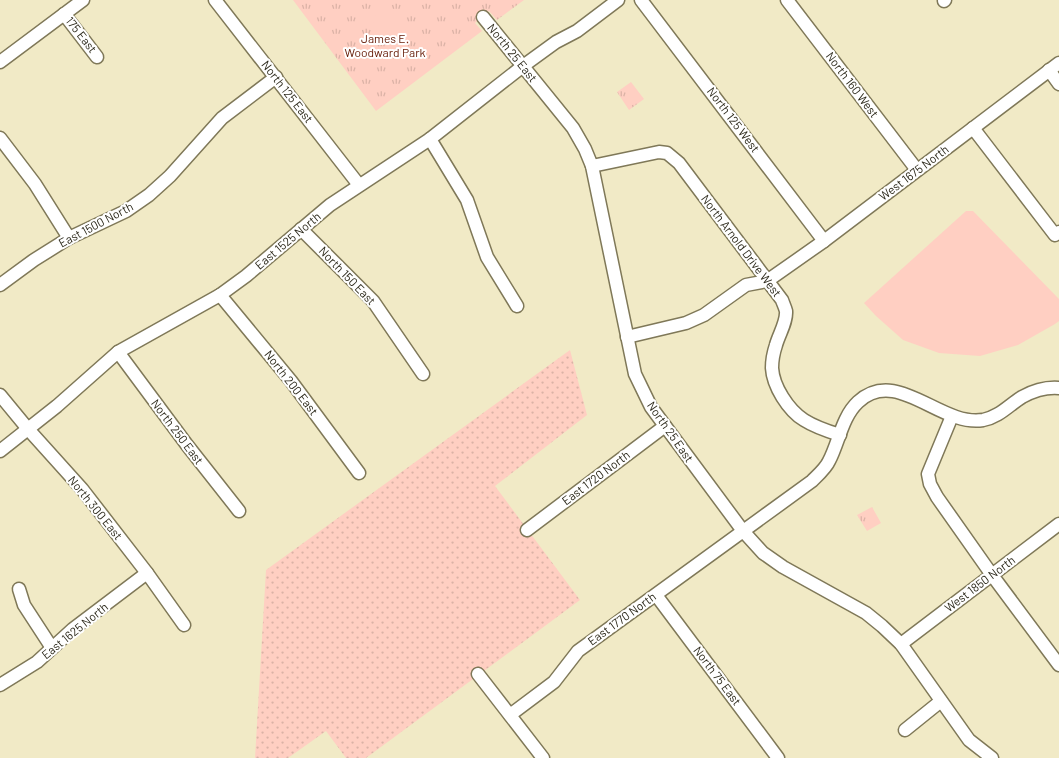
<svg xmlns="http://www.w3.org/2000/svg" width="1059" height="758" font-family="Barlow,sans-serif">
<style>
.grass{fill:url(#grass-dots)}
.park{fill:url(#park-tufts)}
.pitch{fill:#ffcfc2}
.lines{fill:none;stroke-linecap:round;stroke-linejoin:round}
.minor-casing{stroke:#7f7858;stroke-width:15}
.minor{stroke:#fff;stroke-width:12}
.labels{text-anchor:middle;stroke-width:4;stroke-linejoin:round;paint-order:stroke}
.street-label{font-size:12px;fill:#2c291b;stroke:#fff}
.park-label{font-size:12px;fill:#641904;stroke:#fff}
</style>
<defs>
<pattern id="grass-dots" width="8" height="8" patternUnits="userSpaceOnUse" patternTransform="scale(1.25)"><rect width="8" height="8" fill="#ffcfc2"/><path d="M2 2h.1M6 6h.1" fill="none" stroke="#dbb2a6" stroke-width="1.8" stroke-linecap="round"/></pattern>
<pattern id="park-tufts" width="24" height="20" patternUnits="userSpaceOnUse" patternTransform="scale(1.25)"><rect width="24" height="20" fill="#ffcfc2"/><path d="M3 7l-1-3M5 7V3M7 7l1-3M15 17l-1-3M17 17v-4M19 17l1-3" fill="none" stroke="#dbb2a6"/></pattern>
</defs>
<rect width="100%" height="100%" fill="#f1eac6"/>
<path class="grass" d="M570,350L587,415L495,486L580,600L366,758H346L326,731L288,758H255L266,570Z"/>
<g class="park">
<path d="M293,0H524L497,20L489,11L475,23L482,31L376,111Z"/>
<path d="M631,82L644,99L629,110L617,92Z"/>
<path d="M872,507L881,523L867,531L857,515Z"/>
</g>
<g class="pitch">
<path d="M388,6L408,33L391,46L371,19Z"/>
<path d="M966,211H973L1059,299V321L1055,324L1018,345L980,356L939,353L903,340L876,316L864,303Z"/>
</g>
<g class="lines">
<defs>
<g id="minor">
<path d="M215,0L359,185"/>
<path d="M641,0L824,241"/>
<path d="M787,0L917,170"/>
<path d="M944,1L945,0"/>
<path d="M64,14L97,57"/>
<path d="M483,17L573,128L585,149L592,166L635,374L651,407L743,531L763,553L783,567L866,613L882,626L901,644L969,740L992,758"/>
<path d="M0,62L83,0"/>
<path d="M1049,70L1059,84"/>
<path d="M973,128L1055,235L1059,232"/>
<path d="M0,138L35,184L69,238"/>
<path d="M430,139L467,200L487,257L517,306"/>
<path d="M592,166L659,152L667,153L679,163L782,300C783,303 785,307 786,311C787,322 779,334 776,345C774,351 772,361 772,368C773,386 788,410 804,420C815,427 827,431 840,435"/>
<path d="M301,229L373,301L423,374"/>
<path d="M0,285L34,260L69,238L126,211L149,195L170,176L222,118L276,77"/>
<path d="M220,295L291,381L359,473"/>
<path d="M627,337L686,323L704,315L746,285L767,281L824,241L1059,63"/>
<path d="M118,352L187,445L239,511"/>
<path d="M0,395L28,429L82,489L147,573L184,625"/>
<path d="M952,416L928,474L930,484L937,497L992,575L1059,665"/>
<path d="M0,451L57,406L118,352L220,295L246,276L330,205L430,139L523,66L556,42L577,31L618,0"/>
<path d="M527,530L665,426"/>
<path d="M19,589L24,605L52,648"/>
<path d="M656,595L778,758"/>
<path d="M901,644L1059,524"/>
<path d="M478,674L543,758"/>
<path d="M0,685L37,662L73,629L147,573"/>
<path d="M510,715L554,682L578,651L812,481C818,475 826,468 829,461C839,442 842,417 858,402C897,366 940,427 983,420C999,417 1009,405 1022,397C1033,391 1047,387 1059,388"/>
<path d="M905,730L941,701"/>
</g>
</defs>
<use href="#minor" class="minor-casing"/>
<use href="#minor" class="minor"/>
</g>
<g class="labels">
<g class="street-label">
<text transform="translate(81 35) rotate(52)" y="4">175 East</text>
<text transform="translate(512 53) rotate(51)" y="4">North 25 East</text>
<text transform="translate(852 85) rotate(53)" y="4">North 160 West</text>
<text transform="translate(287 92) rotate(52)" y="4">North 125 East</text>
<text transform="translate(733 120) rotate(53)" y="4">North 125 West</text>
<text transform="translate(914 173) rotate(-37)" y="4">West 1675 North</text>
<text transform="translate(96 225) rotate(-28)" y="4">East 1500 North</text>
<text transform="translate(288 241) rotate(-40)" y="4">East 1525 North</text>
<text transform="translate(741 246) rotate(53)" y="4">North Arnold Drive West</text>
<text transform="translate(347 276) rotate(46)" y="4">North 150 East</text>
<text transform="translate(291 383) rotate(52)" y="4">North 200 East</text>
<text transform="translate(177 432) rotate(53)" y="4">North 250 East</text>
<text transform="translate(670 432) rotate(55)" y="4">North 25 East</text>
<text transform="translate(596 478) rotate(-37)" y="4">East 1720 North</text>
<text transform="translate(95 508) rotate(51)" y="4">North 300 East</text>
<text transform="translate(980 584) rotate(-37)" y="4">West 1850 North</text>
<text transform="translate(622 619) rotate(-36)" y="4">East 1770 North</text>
<text transform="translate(75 631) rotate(-39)" y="4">East 1625 North</text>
<text transform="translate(717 676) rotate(53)" y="4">North 75 East</text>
</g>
<g class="park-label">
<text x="385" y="43">James E.<tspan x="385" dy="14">Woodward Park</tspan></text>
</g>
</g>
</svg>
